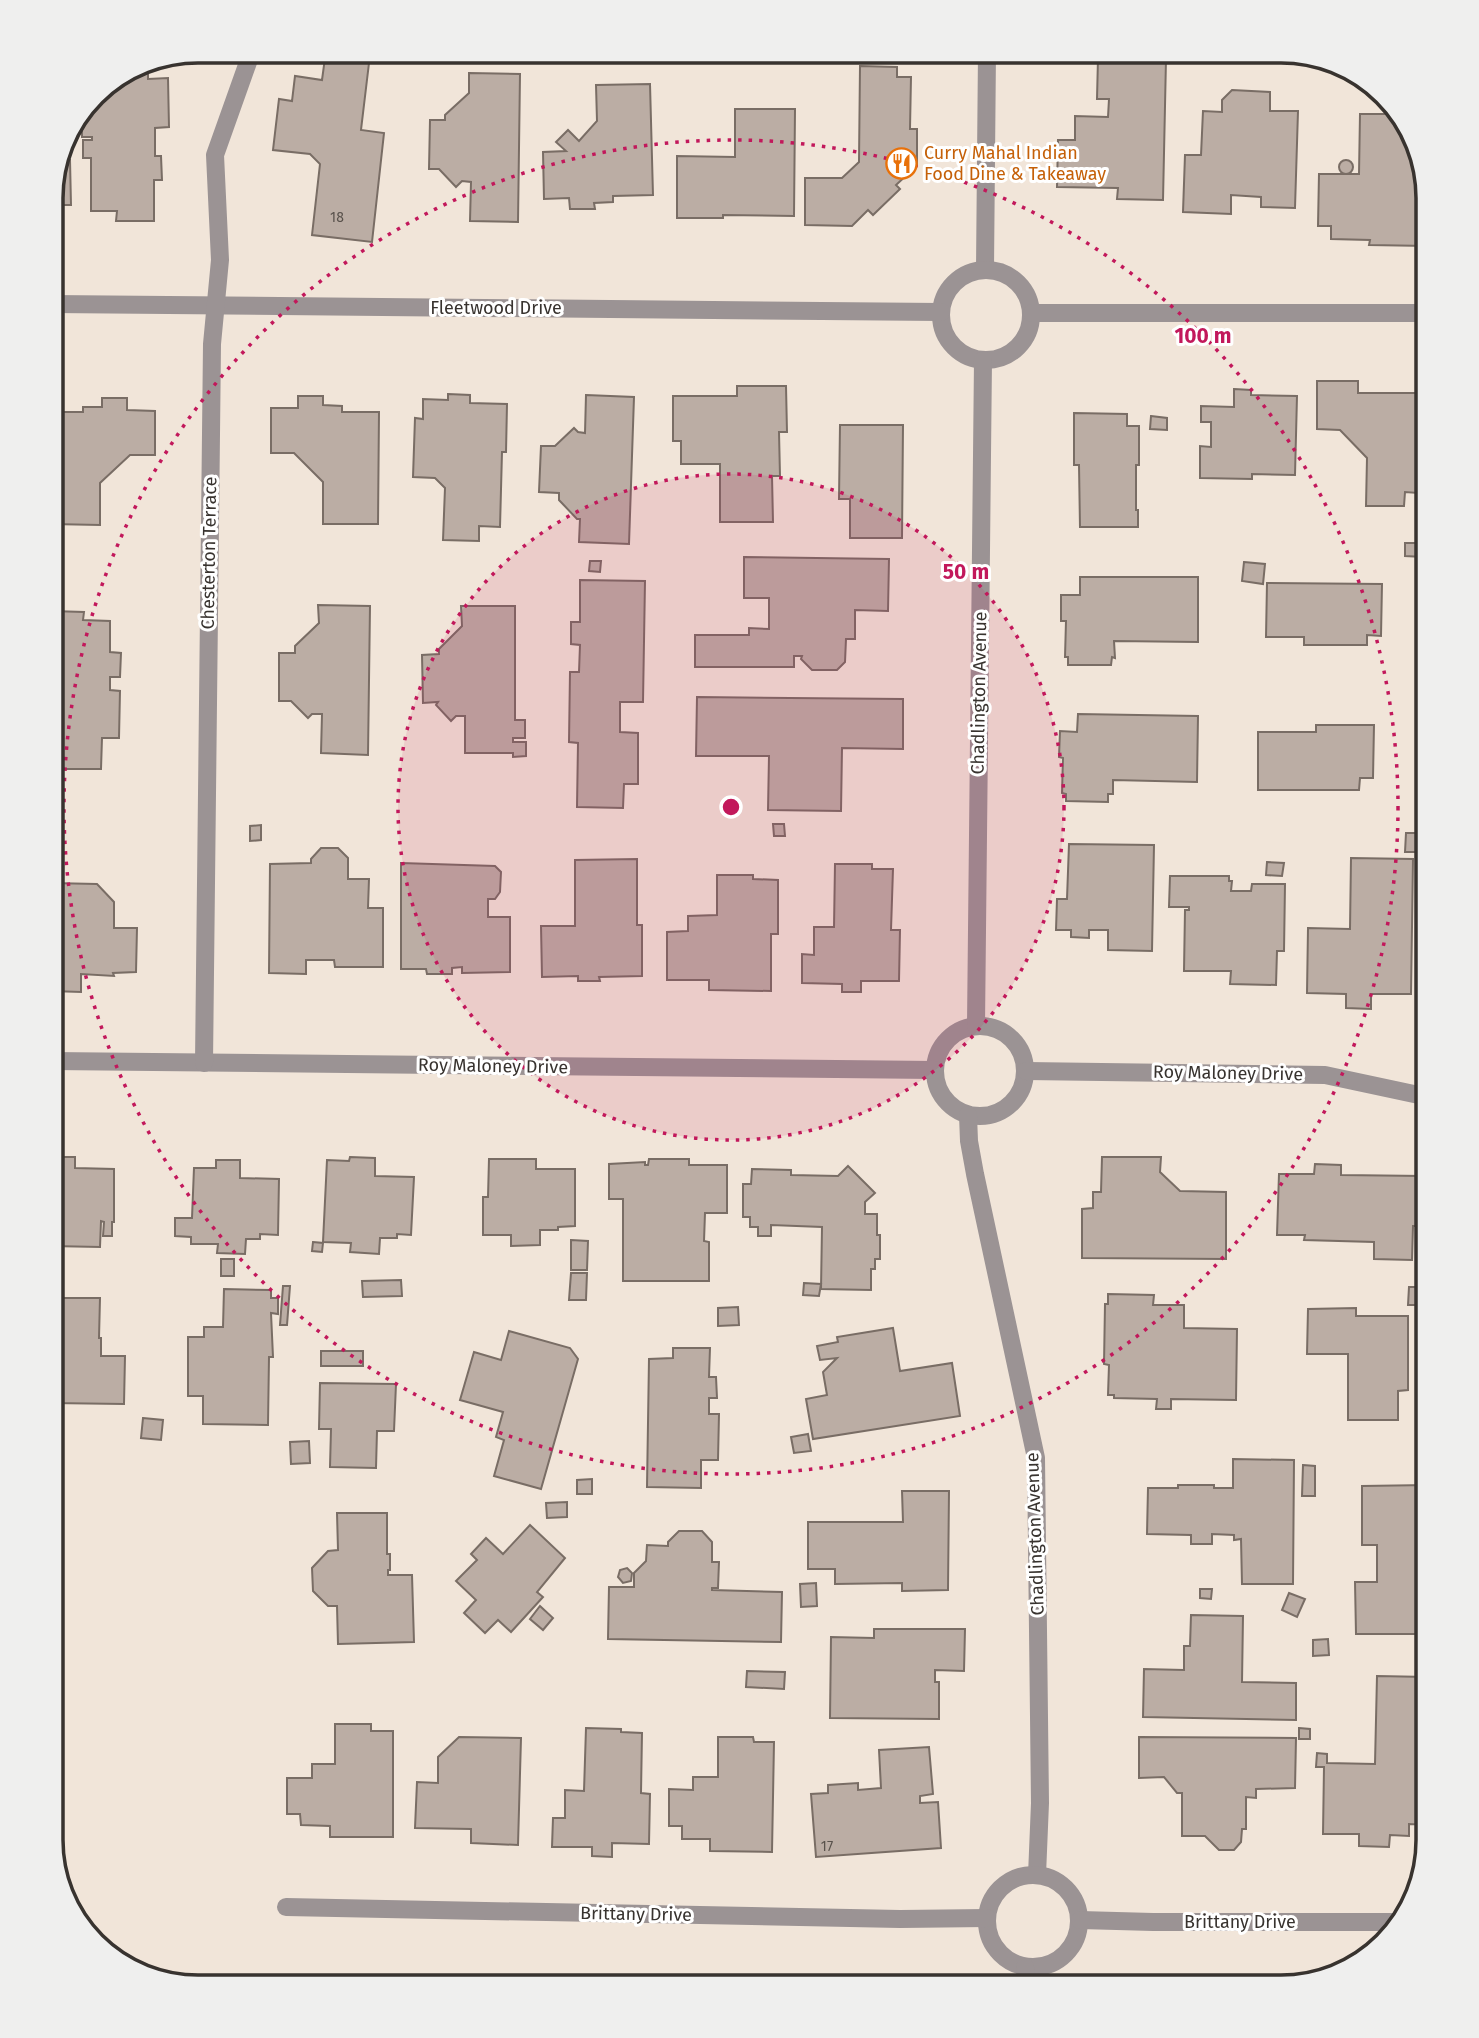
<svg xmlns="http://www.w3.org/2000/svg" width="1479" height="2038" font-family="'Fira Sans',sans-serif">
<style>
.building{fill:#bbada4;stroke:#796d65;stroke-width:2}
.lines{fill:none;stroke-linecap:round;stroke-linejoin:round}
.minor{stroke:#9b9394;stroke-width:18}
.ring{fill:none;stroke:#c2185b;stroke-width:3.5;stroke-dasharray:3.5 7}
.labels{text-anchor:middle;stroke-width:6;stroke-linejoin:round;paint-order:stroke}
.number-label{font-size:14px;fill:#59524c}
.food-label{font-size:18px;fill:#c56008;stroke:#fff;text-anchor:start}
.street-label{font-size:18px;fill:#38332f;stroke:#fff}
.rim{fill:none;stroke:#38332f;stroke-width:3.5}
.centre{fill:#c2185b;stroke:#fff;stroke-width:3.5}
.ring-label{font-size:21px;text-anchor:middle;font-weight:bold;fill:#c2185b;stroke:#fff;stroke-width:6;stroke-linejoin:round;paint-order:stroke}
</style>
<rect width="100%" height="100%" fill="#f1e5d9"/>
<g class="building">
<path d="M1154,51H1168L1169,58H1155Z"/>
<path d="M325,58L369,63L361,130L384,133L372,242L312,235L320,164L310,154L273,150L279,99L292,101L295,76L322,80Z"/>
<path d="M1098,58L1166,59L1163,200L1117,199L1118,188L1057,187L1058,140H1075V116L1108,117L1109,99H1097Z"/>
<path d="M148,61V79L168,78L169,127L155,128V156H161L162,180H154V221H116L117,211H91V158H83V140H92V137H82V112L84,109H92V99L101,88L142,62Z"/>
<path d="M860,66L897,67V77H911L910,129H917V166L910,167V172L896,185L900,189L873,215L868,210L852,226L805,225V178H842L859,162Z"/>
<path d="M469,73L520,74L518,222L470,221L471,182L462,181L456,187L439,169H429L430,120H445V115L469,93Z"/>
<path d="M650,84L653,195L613,196V202L594,203L595,209H570L569,198L544,199L543,152L566,151L556,142L568,130L579,141L597,121L596,85Z"/>
<path d="M1232,90L1270,92V111H1298L1295,208L1261,207V197L1231,195V214L1183,212L1185,155H1201L1203,111L1222,112V100Z"/>
<path d="M735,109H795L794,216L723,215V218H677V156L735,157Z"/>
<path d="M1360,114H1398L1408,124L1423,178V195H1427L1428,198V246L1369,245L1370,240L1331,239V226H1318L1319,174H1359Z"/>
<path d="M66,135V160H70L71,205H51V188Z"/>
<circle cx="1346" cy="167" r="7"/>
<path d="M1317,381H1358V393H1428L1427,445H1418V493L1405,492L1404,506H1366L1367,458L1340,430L1317,429Z"/>
<path d="M737,386H786L787,432H779L780,476H772L773,522H720V464H681V441H673V396H737Z"/>
<path d="M1234,389L1251,390V395L1297,396L1295,475L1252,474V479L1200,478V446L1211,447V422H1201V406L1234,407Z"/>
<path d="M448,394L470,395V403L507,404L506,452H502L500,527L479,526V541L443,540L445,488L435,478L413,477L415,418L423,419V399L448,400Z"/>
<path d="M586,395L634,397L629,544L579,542L580,519H577L559,500V493L539,492L541,446H555L574,428L578,432L585,433Z"/>
<path d="M298,396H323V405L342,406V412H379L378,524H323V482L294,453H271V408H298Z"/>
<path d="M102,398H127V410L155,411V455H130L100,483V525L51,524V412H83V407H102Z"/>
<path d="M1074,413L1127,414V426H1139V465H1136V510H1138V527H1080L1079,465H1074Z"/>
<path d="M1151,416L1167,418V430L1150,429Z"/>
<path d="M840,425H903L902,538H850V499H839Z"/>
<path d="M1405,543H1422L1423,557L1405,556Z"/>
<path d="M744,557L889,559L888,611L855,610V639H846L845,662L837,670H812L801,659L802,656H794V667H695V635H749V628L769,629V598H744Z"/>
<path d="M590,561H601L600,572L589,571Z"/>
<path d="M1244,562L1265,564L1263,584L1242,581Z"/>
<path d="M1080,577H1198V642L1114,641L1115,658L1112,657L1111,665H1068V657H1065L1066,621H1061V595H1080Z"/>
<path d="M580,580L645,581L643,702H620V732L638,733V784H624L623,808L577,807L578,743L569,742L570,672H579L580,645L571,644V622H580Z"/>
<path d="M1267,583L1382,584L1381,636L1367,635V645H1304V637H1266Z"/>
<path d="M318,605L370,606L368,755L321,753L322,714H312L308,718L291,701H279V653H295V646L319,623Z"/>
<path d="M461,606H515V720H525V738H513V742H526V756L513,757V753H465V716H456L451,721L436,705L438,702L423,703L422,655L439,654V649L462,626Z"/>
<path d="M51,611L84,612L83,620L110,621V652L121,653L120,677H110V690L120,691L119,738H102L101,769H51Z"/>
<path d="M697,697L903,699V749L842,748L841,811L768,810L769,756H696Z"/>
<path d="M1078,714L1198,716L1197,782L1113,780V794H1108V802L1066,801V794L1062,793L1063,758L1059,757L1060,731L1077,732Z"/>
<path d="M1316,725H1374L1373,778H1360L1359,790H1258V732H1316Z"/>
<path d="M773,824H784L785,836H774Z"/>
<path d="M261,825V840L250,841V826Z"/>
<path d="M1406,833H1418V852H1405Z"/>
<path d="M1069,844L1154,845L1152,951L1108,950V930H1089V938L1071,937V930H1056L1057,899H1067Z"/>
<path d="M321,848H338L348,858V879H369L368,908H383V967H335L334,960H306V974L269,973L270,864L311,863V859Z"/>
<path d="M1351,858L1413,859L1411,994H1371V1009L1346,1008V994L1307,993L1308,928L1350,929Z"/>
<path d="M637,859V925H642V976L599,977L600,981H578V976L542,977L541,926H575V860Z"/>
<path d="M1267,862L1284,863L1282,876L1266,875Z"/>
<path d="M401,863L495,866L501,872L500,892L495,899H488V917H510V972L462,973V967L452,968V974H427L426,969H401Z"/>
<path d="M835,864H872V869H893L891,930H900L899,981H861V992H842V984L802,983V954L814,955V927H834Z"/>
<path d="M717,875H753V879L778,880V934H771V991L709,990V980H667V932L688,931V916L717,915Z"/>
<path d="M1170,876H1229V881H1232L1231,891H1251L1252,884H1285L1284,951H1277L1276,985L1230,984L1231,971H1184L1185,910H1189V907H1169Z"/>
<path d="M51,883L97,884L114,902V928H137L136,972L113,973L114,976L81,974V992L51,991Z"/>
<path d="M51,1157H75V1168L114,1169V1222H112V1236H103L104,1222L101,1221L100,1247L51,1246Z"/>
<path d="M350,1157L375,1158V1176L414,1177L411,1235L397,1234V1238H380L379,1254L350,1252L351,1243L323,1242L327,1160L349,1161Z"/>
<path d="M1102,1157H1161L1160,1172L1180,1191L1226,1192V1259L1082,1258V1209L1093,1208V1192H1101Z"/>
<path d="M489,1159H536V1169H575V1226L558,1227V1230H540V1245L511,1246V1235H483V1197H488Z"/>
<path d="M649,1159H689V1165H727V1213H705L704,1241L709,1242V1281H623V1199H609V1164L645,1162V1165H648Z"/>
<path d="M216,1160H240V1178L279,1179L278,1235L260,1234V1239H246L245,1254L217,1253L218,1244H191V1237L175,1236V1218H192L194,1168H216Z"/>
<path d="M1315,1164L1341,1165V1175L1423,1176L1422,1226H1413L1412,1260L1374,1259V1242L1304,1240L1305,1235H1277L1279,1174H1314Z"/>
<path d="M848,1166L875,1193L865,1202V1214H877V1235H880V1259H875V1269H871V1290L821,1289L822,1227L771,1225V1236H758V1227H750V1217H743V1184H751L752,1169L791,1170V1175L838,1176Z"/>
<path d="M571,1240L588,1241L587,1270H571Z"/>
<path d="M313,1242L323,1243L322,1252L312,1251Z"/>
<rect x="221" y="1259" width="13" height="17"/>
<path d="M571,1273H587L586,1300H569Z"/>
<path d="M401,1280L402,1296L363,1297L362,1281Z"/>
<path d="M804,1283L821,1284L819,1296L803,1295Z"/>
<path d="M283,1286H290L287,1325H280Z"/>
<path d="M1409,1287H1420L1419,1305H1408Z"/>
<path d="M224,1289L271,1290V1298H278V1314L271,1313L273,1357H269L268,1425L203,1424V1396H188V1337H204V1327H223Z"/>
<path d="M1108,1294L1154,1295L1153,1305H1184V1328L1237,1329L1236,1400L1171,1399V1409H1156L1157,1399L1114,1398V1395H1108L1109,1365L1104,1364L1105,1304H1108Z"/>
<path d="M51,1298H100L99,1338H101V1356H125L124,1404L51,1403Z"/>
<path d="M738,1307L739,1325L718,1326V1308Z"/>
<path d="M1356,1308V1316H1408V1390L1398,1391V1420H1348V1354H1307L1308,1309Z"/>
<path d="M893,1328L900,1371L952,1363L960,1416L813,1439L806,1399L827,1395L823,1372L837,1358L820,1360L817,1346L838,1342L837,1337Z"/>
<path d="M509,1331L570,1348L578,1359L541,1489L494,1476L504,1440L496,1437L503,1412L460,1400L474,1352L501,1360Z"/>
<path d="M673,1348H710L709,1377H716L717,1398H709V1414H719L718,1460H701V1488L647,1487L649,1359L673,1358Z"/>
<rect x="321" y="1351" width="42" height="15"/>
<path d="M320,1383L396,1384L394,1431H377L376,1468L330,1467L331,1429H319Z"/>
<path d="M143,1418L163,1420L161,1440L141,1438Z"/>
<path d="M808,1434L811,1451L794,1453L791,1437Z"/>
<path d="M309,1441L310,1463L291,1464L290,1442Z"/>
<path d="M1233,1459L1294,1460L1293,1584H1242L1241,1539L1234,1540V1535L1212,1534V1544H1191V1535L1147,1534L1148,1488H1178V1485H1214V1488H1233Z"/>
<path d="M1303,1465L1315,1466V1496H1302Z"/>
<path d="M592,1479V1494H577V1480Z"/>
<path d="M1428,1485V1545H1423L1424,1582H1428V1612L1422,1613V1634H1356L1355,1582H1377V1545H1362V1486Z"/>
<path d="M902,1491H949L948,1590L902,1591V1583L835,1584V1569H808V1522H903Z"/>
<path d="M567,1502V1517L547,1518L546,1503Z"/>
<path d="M337,1513H387V1554H390V1570H388V1575H412L414,1642L338,1644L337,1606H328L313,1591L312,1568L328,1551L338,1550Z"/>
<path d="M530,1525L565,1558L537,1592L543,1597L511,1632L498,1620L485,1633L464,1613L476,1600L456,1581L477,1560L471,1554L486,1538L503,1554Z"/>
<path d="M679,1531H702L712,1542V1562H719L718,1588H712V1590L782,1592L781,1642L608,1639L609,1587H634V1573L646,1561L647,1545L668,1546V1542Z"/>
<path d="M627,1568L632,1573L631,1581L623,1583L618,1577L620,1570Z"/>
<path d="M816,1583L817,1606L801,1607L800,1584Z"/>
<path d="M1200,1589H1212L1211,1599L1200,1598Z"/>
<path d="M1289,1593L1305,1599L1297,1617L1282,1610Z"/>
<path d="M540,1606L553,1618L543,1630L530,1619Z"/>
<path d="M1191,1615L1243,1616L1242,1682L1296,1683V1720L1143,1717L1144,1669L1184,1670V1646H1190Z"/>
<path d="M874,1629H965L964,1671L935,1670V1682H939V1719L830,1718L831,1637L874,1638Z"/>
<path d="M1328,1639L1329,1655L1313,1656V1640Z"/>
<path d="M747,1671L785,1672L784,1689L746,1687Z"/>
<path d="M1377,1676L1428,1677V1825L1409,1824V1836L1390,1835L1389,1847L1359,1846V1834H1323L1324,1767H1316L1317,1753L1327,1754V1763L1375,1764Z"/>
<path d="M335,1724H371V1731H393V1837H330V1826L301,1825L300,1814H287V1778H312V1764H335Z"/>
<path d="M586,1728L621,1729V1732L642,1733L641,1793L650,1794L649,1844L612,1843V1857L592,1856V1847H552L553,1818H565V1790L584,1791Z"/>
<path d="M1299,1728L1310,1729V1739H1299Z"/>
<path d="M459,1737L521,1738L518,1845L471,1843V1829L415,1828L417,1782L438,1783V1757Z"/>
<path d="M718,1737H753L754,1742H774L772,1852L710,1851V1839H682V1826H669V1789L693,1790V1777H718Z"/>
<path d="M1139,1737L1296,1738L1295,1788L1256,1789V1798L1246,1797V1829H1242L1241,1842L1234,1850H1219L1205,1836H1182V1793H1177L1164,1777L1139,1778Z"/>
<path d="M929,1747L933,1794L920,1796V1803L938,1802L941,1848L816,1857L811,1794L828,1793V1785L858,1783V1790L881,1788L879,1750Z"/>
</g>
<g class="lines">
<g class="minor">
<path d="M985,269L987,51"/>
<circle cx="986" cy="315" r="45"/>
<path d="M51,304L941,312"/>
<path d="M1032,313H1428"/>
<circle cx="980" cy="1071" r="45"/>
<path d="M976,1026L983,360"/>
<path d="M51,1061L935,1070"/>
<path d="M204,1063L212,344L220,260L215,155L252,51"/>
<path d="M1026,1071L1325,1075L1428,1097"/>
<path d="M968,1115L969,1141L975,1174L1036,1458L1040,1803L1037,1875"/>
<circle cx="1033" cy="1921" r="46"/>
<path d="M286,1907L900,1919L987,1918"/>
<path d="M1080,1920L1153,1922H1400"/>
<path d="M1025,1967L1026,1987"/>
</g>
</g>
<circle cx="731" cy="807" r="333" fill="#c2185b" fill-opacity=".12"/>
<g class="ring">
<circle cx="731" cy="807" r="333"/>
<circle cx="731" cy="807" r="667"/>
</g>
<defs>
<symbol id="restaurant-ring" viewBox="-11 -11 22 22"><circle r="9.5" fill="#fff" stroke="#e8710a" stroke-width="1.5"/><path d="M-5-6h1v4h1v-4h1v4h1v-4h1v5L-1.5 .5V6h-2V.5L-5-1ZM5-6V6H3V1.5H1.5Q1.5-4 5-6Z" fill="#e8710a"/></symbol>
</defs>
<g fill-rule="evenodd">
<use href="#restaurant-ring" x="884" y="146" width="35" height="35"/>
</g>
<g class="labels">
<g class="number-label">
<text x="337" y="222">18</text>
<text x="827" y="1851">17</text>
</g>
<g class="food-label">
<text x="924" y="159">Curry Mahal Indian<tspan x="924" dy="21">Food Dine &amp; Takeaway</tspan></text>
</g>
<g class="street-label">
<text x="496" y="314">Fleetwood Drive</text>
<text transform="translate(209 553) rotate(-89)" y="6">Chesterton Terrace</text>
<text transform="translate(979 693) rotate(-89)" y="6">Chadlington Avenue</text>
<text transform="translate(493 1066) rotate(1)" y="6">Roy Maloney Drive</text>
<text transform="translate(1228 1073) rotate(1)" y="6">Roy Maloney Drive</text>
<text transform="translate(1035 1534) rotate(-92)" y="6">Chadlington Avenue</text>
<text transform="translate(636 1914) rotate(1)" y="6">Brittany Drive</text>
<text x="1240" y="1928">Brittany Drive</text>
</g>
</g>
<path d="M0 0H1479V2038H0ZM198 63H1281A135 135 0 0 1 1416 198V1840A135 135 0 0 1 1281 1975H198A135 135 0 0 1 63 1840V198A135 135 0 0 1 198 63Z" fill="#efefee" fill-rule="evenodd"/>
<path class="rim" d="M198 63H1281A135 135 0 0 1 1416 198V1840A135 135 0 0 1 1281 1975H198A135 135 0 0 1 63 1840V198A135 135 0 0 1 198 63Z"/>
<circle cx="731" cy="807" r="10" class="centre"/>
<g class="ring-label">
<text x="1203" y="343">100 m</text>
<text x="966" y="579">50 m</text>
</g>
</svg>
